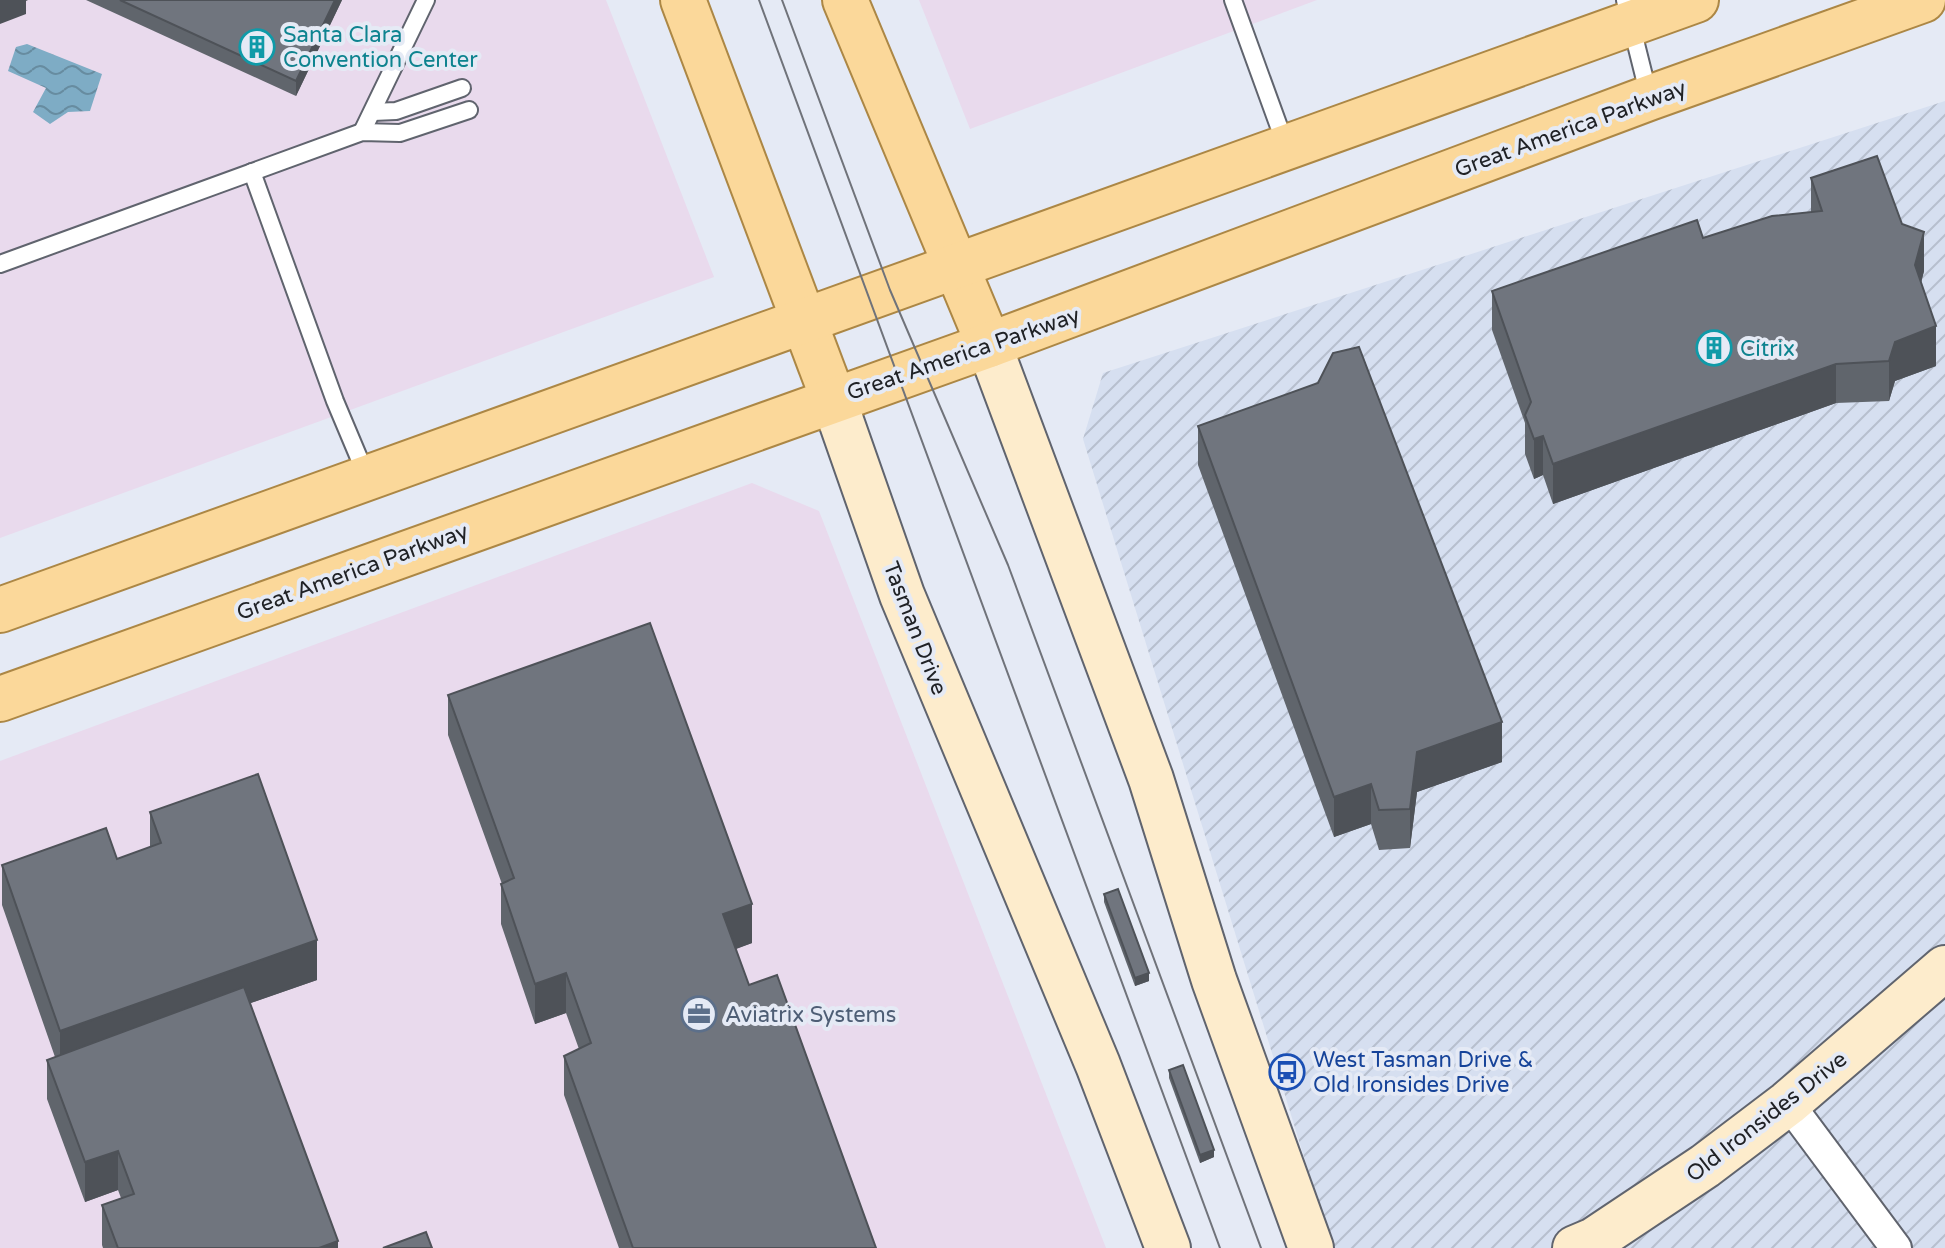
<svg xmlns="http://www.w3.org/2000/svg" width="1945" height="1248" font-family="'Varela Round',sans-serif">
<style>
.commercial{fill:#e9daed}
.industrial{fill:url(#industrial-furrows)}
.water{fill:url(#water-waves)}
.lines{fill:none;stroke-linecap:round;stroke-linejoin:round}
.lane-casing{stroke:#60646e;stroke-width:20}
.street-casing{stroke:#60646e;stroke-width:34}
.secondary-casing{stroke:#60646e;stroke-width:48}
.primary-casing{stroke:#ac8745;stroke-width:48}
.lane{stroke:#fff;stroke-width:16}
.street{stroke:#fff;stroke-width:30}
.secondary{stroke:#fdeccc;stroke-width:44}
.primary{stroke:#fbd89a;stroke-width:44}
.tram{stroke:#70737a;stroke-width:2}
.wall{fill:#60656c}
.shaded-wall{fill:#4e5258}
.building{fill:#70757e;stroke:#4e5258;stroke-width:2}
.labels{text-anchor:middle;stroke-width:8;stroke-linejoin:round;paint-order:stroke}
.culture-label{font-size:22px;fill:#0d838f;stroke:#e5eaf5;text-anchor:start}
.street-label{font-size:22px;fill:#202226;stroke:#e5eaf5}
.service-label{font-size:22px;fill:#4e5e75;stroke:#e5eaf5;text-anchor:start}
.transit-label{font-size:22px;fill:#164399;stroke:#e5eaf5;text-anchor:start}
</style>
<defs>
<pattern id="industrial-furrows" width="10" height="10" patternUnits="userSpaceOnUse" patternTransform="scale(2)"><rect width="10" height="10" fill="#d6dff0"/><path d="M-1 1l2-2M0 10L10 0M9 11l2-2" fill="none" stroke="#b7bfce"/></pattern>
<pattern id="water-waves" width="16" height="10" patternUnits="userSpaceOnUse" patternTransform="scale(2)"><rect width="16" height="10" fill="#7eacc5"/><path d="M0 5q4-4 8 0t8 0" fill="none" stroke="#678ca0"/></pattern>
</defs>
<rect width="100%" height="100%" fill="#e5eaf5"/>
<g class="commercial">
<path d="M0,0H606L714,277L0,538Z"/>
<path d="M919,0H1317L970,129Z"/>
<path d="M752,483L819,511L1106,1248H0V761Z"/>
</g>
<path class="industrial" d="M1945,101V1248H1332L1083,439L1103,373Z"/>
<path class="water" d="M27,44L102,74L90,111L68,112L50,124L33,112L46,88L8,71L16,47Z"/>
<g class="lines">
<defs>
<g id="lane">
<path d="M1233,0L1286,146"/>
<path d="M1625,0L1649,96"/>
<path d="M373,112L396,111L462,88"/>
<path d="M362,132L426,0"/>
<path d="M252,172L335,401L367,477"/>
<path d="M0,264L362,132L400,133L469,110"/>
</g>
<path id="street" d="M1788,1103L1896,1248"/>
<g id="secondary">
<path d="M989,345L1151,779L1214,980L1311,1248"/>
<path d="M833,398L902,595L1098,1065L1168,1248"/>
<path d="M1575,1248L1594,1240L1705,1166L1788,1103L1945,968"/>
</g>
<g id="primary">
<path d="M683,0L833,398"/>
<path d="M845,0L989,345"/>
<path d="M0,610L1696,0"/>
<path d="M0,699L989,345L1649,98L1923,0"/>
</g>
</defs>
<use href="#lane" class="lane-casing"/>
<use href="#street" class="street-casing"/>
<use href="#secondary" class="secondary-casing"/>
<use href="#primary" class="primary-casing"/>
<use href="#lane" class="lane"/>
<use href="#street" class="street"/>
<use href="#secondary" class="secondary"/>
<use href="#primary" class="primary"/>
<g class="tram">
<path d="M759,0L1220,1248"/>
<path d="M782,0L890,290L1008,565L1261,1248"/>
</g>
</g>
<g class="wall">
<path d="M86,0H342L296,96Z"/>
<path d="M1811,178L1902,224L1924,271L1921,283L1936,366L1895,381L1889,401L1836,403L1553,504L1543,475L1534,479L1525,454V423L1492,330V291L1811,212Z"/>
<path d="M1198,426L1502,762L1417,792L1410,848L1379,850L1371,824L1334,837L1198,465Z"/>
<path d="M448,695L752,943L735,949L749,985L876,1248H619L564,1095V1056L579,1049L566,1013L535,1024L501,924V884H502L448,735Z"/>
<path d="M150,812L317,980L250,1003L338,1248H103L102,1245V1205L121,1198L118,1190L85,1202L47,1099V1060L55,1057L2,905V865L117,859L150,847Z"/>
<path d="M1104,894L1149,981L1135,986L1104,902Z"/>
<path d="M1169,1070L1214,1157L1200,1163L1169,1078Z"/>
</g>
<g class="shaded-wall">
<path d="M0,0H28L26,1V14L0,24Z"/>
<path d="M335,0H342L296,96V81Z"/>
<path d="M1924,232V271L1915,305V265Z"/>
<path d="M1936,326V366L1895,381L1889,401V361L1895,342Z"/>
<path d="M1836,364V403L1553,504V464Z"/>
<path d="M1543,436V475L1534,479V439Z"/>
<path d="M1502,722V762L1417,792L1410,848V809L1417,752Z"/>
<path d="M1371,784V824L1334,837V797Z"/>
<path d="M752,904V943L723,954V914Z"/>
<path d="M317,940V980L60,1070V1031Z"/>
<path d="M566,973V1013L535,1024V984Z"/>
<path d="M1149,973V981L1135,986V978Z"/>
<path d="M1214,1150V1157L1200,1163V1155Z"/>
<path d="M118,1151V1190L85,1202V1162Z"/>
<path d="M338,1241V1248H319Z"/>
</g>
<g class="building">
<path d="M120,0H335L296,81Z"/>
<path d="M1877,156L1902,224L1924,232L1915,265L1936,326L1895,342L1889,361L1836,364L1553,464L1543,436L1534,439L1525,415L1531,402L1492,291L1697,220L1703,238L1772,216L1822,211L1811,178Z"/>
<path d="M1359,347L1502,722L1417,752L1410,809L1379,810L1371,784L1334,797L1198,426L1318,383L1333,353Z"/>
<path d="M650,623L752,904L723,914L749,985L777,975L876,1248H633L564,1056L591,1043L566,973L535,984L501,884L514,878L448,695Z"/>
<path d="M258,774L317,940L60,1031L2,865L106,828L117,859L161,843L150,812Z"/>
<path d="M1118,889L1149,973L1135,978L1104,894Z"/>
<path d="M244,987L338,1241L319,1248H118L102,1205L134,1194L118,1151L85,1162L47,1060Z"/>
<path d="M1183,1065L1214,1150L1200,1155L1169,1070Z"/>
<path d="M426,1232L432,1248H383Z"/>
</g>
<defs>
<symbol id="building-ring" viewBox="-11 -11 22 22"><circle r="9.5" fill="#e5eaf5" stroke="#0f9aa8" stroke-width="1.5"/><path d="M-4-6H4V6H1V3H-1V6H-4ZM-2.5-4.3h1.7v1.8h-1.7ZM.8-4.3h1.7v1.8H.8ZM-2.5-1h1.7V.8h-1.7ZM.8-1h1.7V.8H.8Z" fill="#0f9aa8"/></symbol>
<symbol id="office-ring" viewBox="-11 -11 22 22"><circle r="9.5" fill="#e5eaf5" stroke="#5c6f8a" stroke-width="1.5"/><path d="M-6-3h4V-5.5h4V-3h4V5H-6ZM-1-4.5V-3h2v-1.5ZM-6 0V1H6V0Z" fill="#5c6f8a"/></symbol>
<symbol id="bus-ring" viewBox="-11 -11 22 22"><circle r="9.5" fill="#e5eaf5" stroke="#1a4fb4" stroke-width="1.5"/><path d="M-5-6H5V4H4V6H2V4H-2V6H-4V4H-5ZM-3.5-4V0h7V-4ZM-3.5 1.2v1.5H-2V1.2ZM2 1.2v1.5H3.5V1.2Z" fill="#1a4fb4"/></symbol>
</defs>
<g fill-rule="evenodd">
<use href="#building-ring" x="237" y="27" width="40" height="40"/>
<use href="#building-ring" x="1694" y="328" width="40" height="40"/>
<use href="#office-ring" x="679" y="994" width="40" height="40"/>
<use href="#bus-ring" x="1267" y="1052" width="40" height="40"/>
</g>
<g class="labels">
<g class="culture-label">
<text x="283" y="42">Santa Clara<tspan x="283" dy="25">Convention Center</tspan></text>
<text x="1740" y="356">Citrix</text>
</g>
<g class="street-label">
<text transform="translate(1570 128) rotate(-20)" y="8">Great America Parkway</text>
<text transform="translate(963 353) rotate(-19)" y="8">Great America Parkway</text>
<text transform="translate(352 571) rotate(-20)" y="8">Great America Parkway</text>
<text transform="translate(916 628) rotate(69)" y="8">Tasman Drive</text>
<text transform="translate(1766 1116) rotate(-38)" y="8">Old Ironsides Drive</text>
</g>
<g class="service-label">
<text x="725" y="1022">Aviatrix Systems</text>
</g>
<g class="transit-label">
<text x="1313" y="1067">West Tasman Drive &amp;<tspan x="1313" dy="25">Old Ironsides Drive</tspan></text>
</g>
</g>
</svg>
